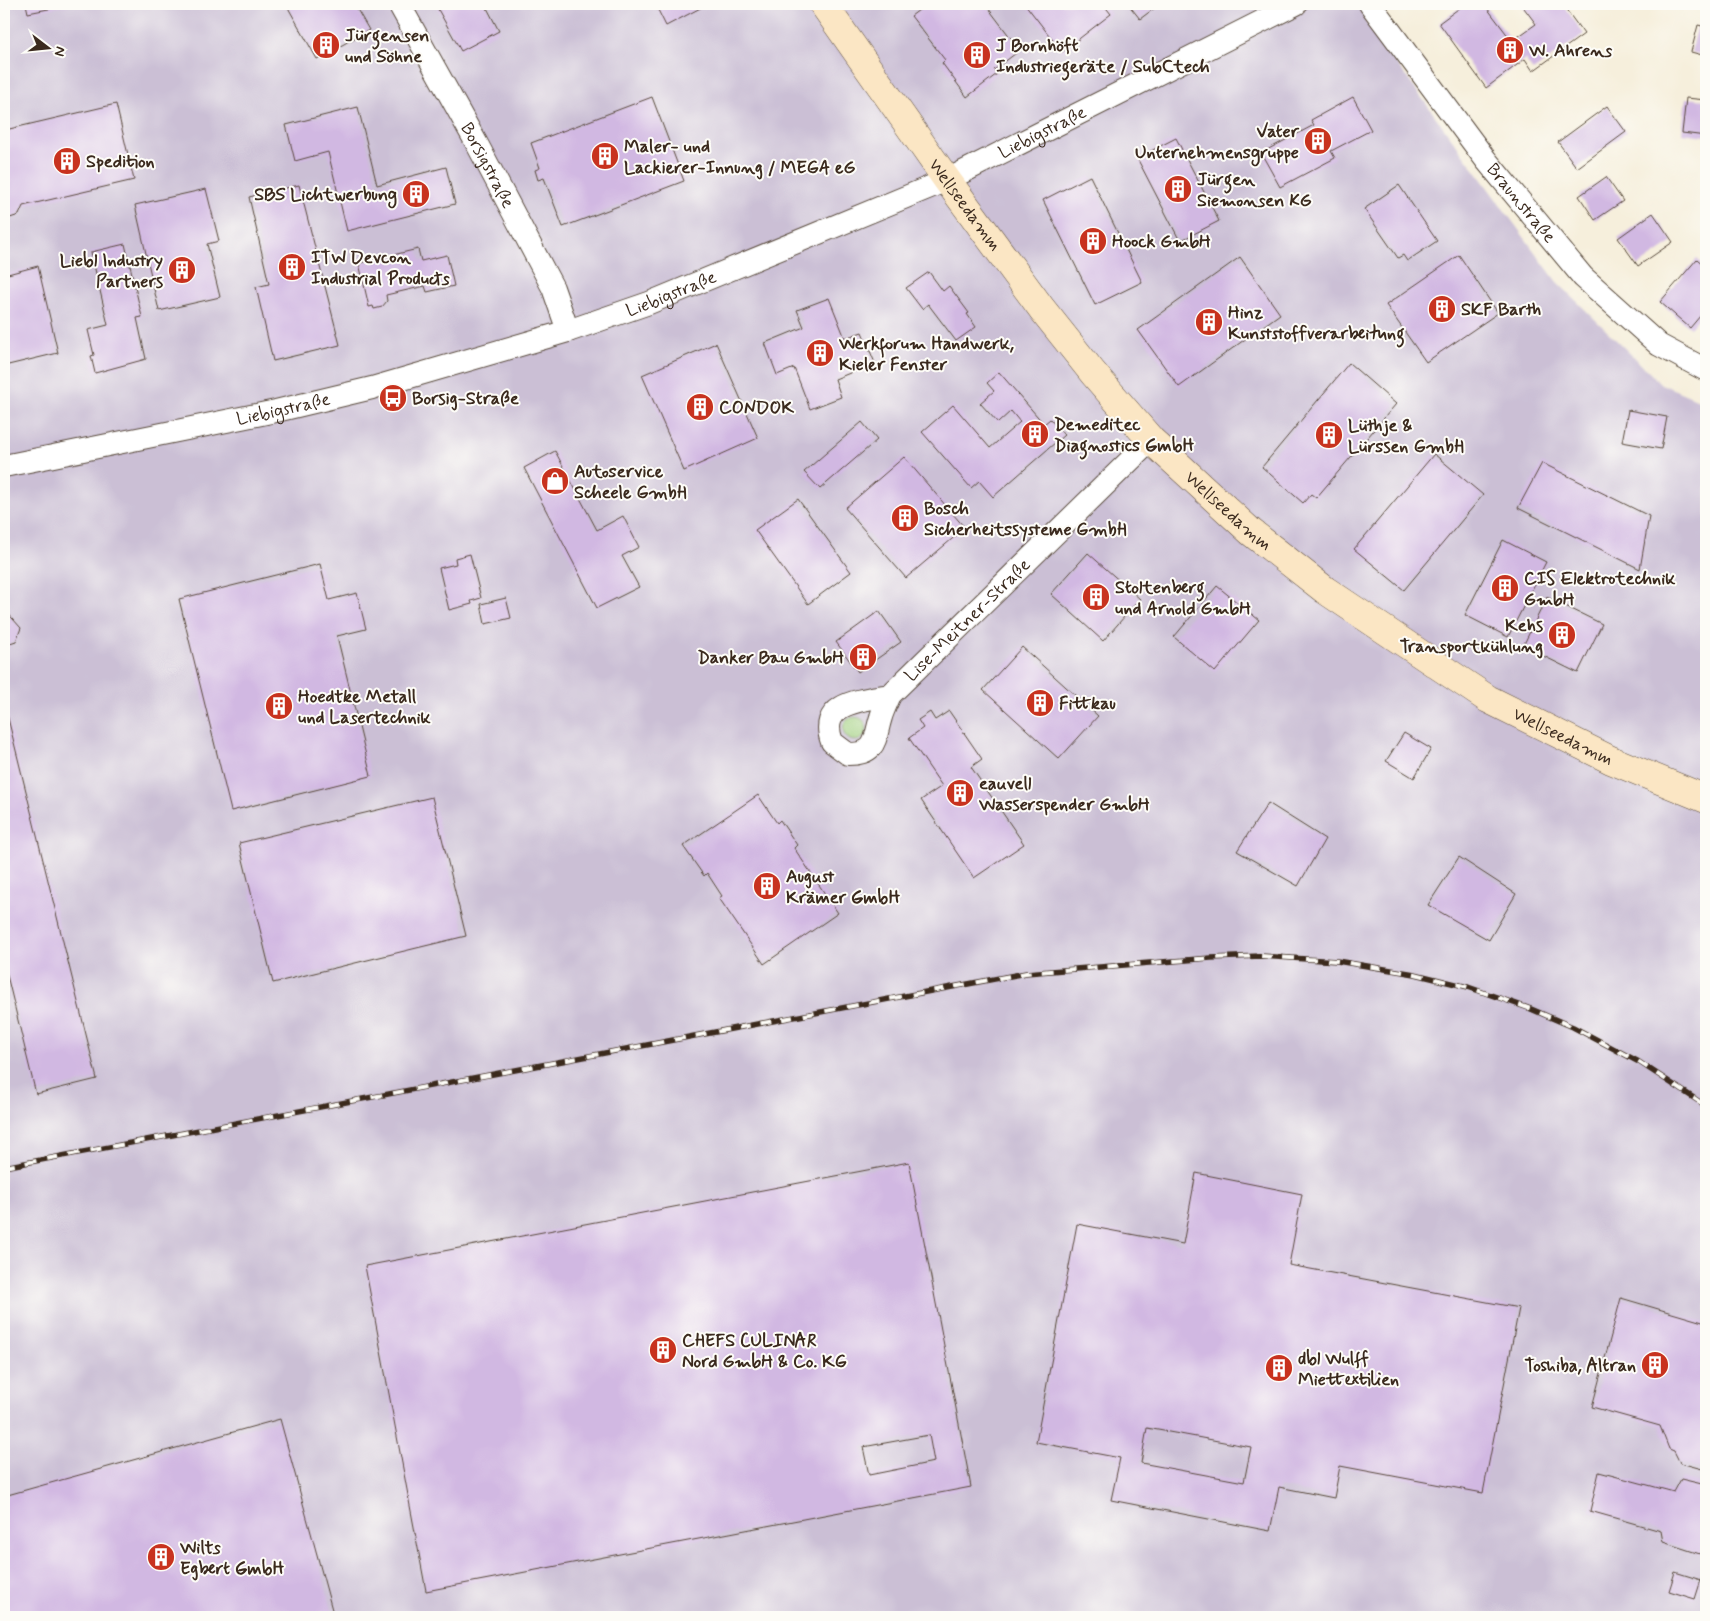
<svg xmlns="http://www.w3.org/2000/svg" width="1710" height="1621" font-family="Mynerve,sans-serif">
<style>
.industrial{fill:#cbbfd5}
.green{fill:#9dce7d;stroke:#6c7c4e}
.building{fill:#d1b8e2;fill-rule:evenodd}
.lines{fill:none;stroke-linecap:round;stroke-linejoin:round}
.street-casing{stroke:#57483a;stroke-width:24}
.secondary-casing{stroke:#57483a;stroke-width:29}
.street{stroke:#fff;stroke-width:22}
.secondary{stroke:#fbe6c4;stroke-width:28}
.rail-casing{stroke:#3b2a1e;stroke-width:5.5}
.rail{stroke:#fdfcf7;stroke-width:4;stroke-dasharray:11;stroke-linecap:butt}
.labels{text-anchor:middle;stroke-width:4;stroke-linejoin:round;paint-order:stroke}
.poi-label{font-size:18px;font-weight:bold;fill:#3b2a1e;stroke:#fdfcf7;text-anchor:start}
.street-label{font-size:18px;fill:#3b2a1e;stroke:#fdfcf7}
</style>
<rect width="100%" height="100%" fill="#fdfcf7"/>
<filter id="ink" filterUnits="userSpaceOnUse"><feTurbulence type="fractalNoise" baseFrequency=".02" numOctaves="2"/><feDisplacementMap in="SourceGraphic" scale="10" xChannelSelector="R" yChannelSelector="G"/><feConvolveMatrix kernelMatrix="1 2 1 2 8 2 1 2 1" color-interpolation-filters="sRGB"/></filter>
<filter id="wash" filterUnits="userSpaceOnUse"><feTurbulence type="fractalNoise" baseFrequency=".0096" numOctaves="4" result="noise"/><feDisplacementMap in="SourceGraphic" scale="20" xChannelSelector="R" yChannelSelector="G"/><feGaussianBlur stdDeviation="1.12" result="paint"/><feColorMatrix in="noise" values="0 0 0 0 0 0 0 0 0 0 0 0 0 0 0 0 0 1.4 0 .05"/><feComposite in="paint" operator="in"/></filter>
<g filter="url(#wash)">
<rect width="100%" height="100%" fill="#f6efdc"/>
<path class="industrial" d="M4,4H1393L1366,22L1557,282L1661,384L1706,403V1617H4Z"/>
<circle class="green" cx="855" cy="729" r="12"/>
<g id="blocks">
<g class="building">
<path d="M26,4H69V5L28,13Z"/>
<path d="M286,4H354L369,30L317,59Z"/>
<path d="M435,4H485L499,31L461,51Z"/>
<path d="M655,4H708L666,26Z"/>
<path d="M927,4H985L1020,50L994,70L997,74L967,97L942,63L945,60L911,16Z"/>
<path d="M1025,4H1103L1111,14L1062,52Z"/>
<path d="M1128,4H1160L1140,19Z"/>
<path d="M1465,4H1484L1512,41L1536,24L1521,4H1562L1584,34L1533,71L1525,59L1486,88L1439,23Z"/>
<path d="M1698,25L1706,27V56L1691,52Z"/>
<path d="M652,97L684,181L563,227L544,178L538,180L535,170L540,168L531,143Z"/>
<path d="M1353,97L1371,130L1331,151L1335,158L1280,187L1261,153L1314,125L1311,120Z"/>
<path d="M1686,98L1706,100V136L1682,133Z"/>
<path d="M116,104L134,180L23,206L19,215L4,220V142H7L5,130Z"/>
<path d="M1607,106L1626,132L1577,168L1558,142Z"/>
<path d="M358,107L377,185L446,167L455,204L347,231L328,152L295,161L286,125Z"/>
<path d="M1176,138L1219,221L1180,241L1137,158Z"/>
<path d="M1090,176L1142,282L1095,305L1043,200Z"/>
<path d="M1606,177L1623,201L1595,220L1579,196Z"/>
<path d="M299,185L340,345L273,361L256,287L269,284L249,197Z"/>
<path d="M1399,185L1437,241L1407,261L1403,255L1398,258L1364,209Z"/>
<path d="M206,189L219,241L207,244L220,297L159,311L135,205Z"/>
<path d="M1653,213L1673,242L1638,266L1618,238Z"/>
<path d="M125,244L142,317L137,318L146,359L95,373L91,356L94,355L88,330L108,325L91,252Z"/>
<path d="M418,249L421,261L447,255L454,286L427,292L425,286L386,295L387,301L382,307L374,309L373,306L369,307L359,263Z"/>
<path d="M1459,255L1498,313L1426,362L1386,305Z"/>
<path d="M1240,257L1280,314L1179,387L1138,330Z"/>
<path d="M1697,259L1706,267V309L1690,328L1660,302Z"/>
<path d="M38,266L58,353L4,366V275Z"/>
<path d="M929,272L943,291L949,286L969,313L967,314L976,327L956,341L928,304L922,309L906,288Z"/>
<path d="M829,298L845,338L862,332L875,363L835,379L841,397L810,409L794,368L777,375L765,343L804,327L797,310Z"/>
<path d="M716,343L758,438L684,471L642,375Z"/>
<path d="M1349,363L1396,404L1316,498L1311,494L1303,503L1262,467Z"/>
<path d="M999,372L1044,424L1050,419L1064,435L993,497L979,481L971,488L922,432L953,405L990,448L1020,422L1011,411L998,423L980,403L994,391L987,383Z"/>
<path d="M1628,410L1667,417L1661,449L1622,442Z"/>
<path d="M862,422L877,440L820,489L804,472Z"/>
<path d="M555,451L597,530L623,516L639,547L622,556L639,587L597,608L524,468Z"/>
<path d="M1434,454L1483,495L1404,590L1354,549Z"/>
<path d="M904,457L965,528L906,578L845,508Z"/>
<path d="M1542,463L1649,516L1640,569L1518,508Z"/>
<path d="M798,499L851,572L808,604L755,530Z"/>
<path d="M1503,540L1546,562L1508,637L1465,615Z"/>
<path d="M1088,553L1140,599L1103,641L1051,594Z"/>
<path d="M470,554L481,598L471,601L472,604L449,610L439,568L456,564L455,558Z"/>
<path d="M320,564L329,600L357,593L366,629L337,636L371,776L231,811L179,599Z"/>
<path d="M1217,586L1259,620L1215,672L1174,637Z"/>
<path d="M1547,597L1602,624L1578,673L1523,646Z"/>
<path d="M506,598L511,618L485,624L481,604Z"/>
<path d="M4,609L21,628L16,641L10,643L8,650L4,651Z"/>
<path d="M879,611L901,642L858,672L836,642Z"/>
<path d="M1022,647L1098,716L1059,759L983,690Z"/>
<path d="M4,702L97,1079L36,1094L4,963Z"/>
<path d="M949,711L982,759L971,767L1024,844L974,878L921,800L942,786L909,738L923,728L918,720L930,712L935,720Z"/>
<path d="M1404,733L1431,749L1414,778L1386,761Z"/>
<path d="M758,795L777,823L780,820L797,845L794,848L838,913L764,964L719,898L722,896L707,873L704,876L683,846Z"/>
<path d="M432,797L466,936L273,983L239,843Z"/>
<path d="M1268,803L1325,839L1298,886L1237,851Z"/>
<path d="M1459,857L1516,894L1489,940L1428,905Z"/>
<path d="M909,1162L971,1487L426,1591L365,1266ZM929,1435L934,1462L869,1475L863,1447Z"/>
<path d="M1196,1173L1302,1194L1289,1265L1519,1308L1483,1493L1340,1466L1334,1498L1279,1487L1270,1531L1111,1500L1120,1458L1036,1442L1077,1224L1183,1244ZM1147,1428L1251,1447L1244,1482L1141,1463Z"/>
<path d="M1621,1298L1706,1323V1470L1680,1463L1674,1451L1669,1449L1660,1426L1592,1407Z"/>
<path d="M280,1419L334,1617H4V1496Z"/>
<path d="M1599,1472L1674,1492L1681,1479L1706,1485V1556L1663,1542L1661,1531L1590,1511Z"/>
<path d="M1675,1572L1701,1580L1695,1599L1669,1591Z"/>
</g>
</g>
</g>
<g filter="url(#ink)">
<use href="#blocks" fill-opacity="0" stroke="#57483a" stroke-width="1"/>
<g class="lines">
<defs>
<g id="street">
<path id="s1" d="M399,4L477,144L553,288L568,331"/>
<path id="s2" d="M1370,4L1486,160L1583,277L1659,345L1706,370"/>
<path id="s3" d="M4,466L276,411L372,388L568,331L649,303L947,180L1296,4"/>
<path id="s4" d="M890,695C887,702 883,710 881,717C874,739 878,754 848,754L832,742C817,702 863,700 890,695L1151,440"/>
</g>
<g id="secondary">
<path id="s5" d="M823,4L947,180L1042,309L1093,373L1151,440L1251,532L1325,590L1488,699L1611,760L1706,799"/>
</g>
</defs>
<use href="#street" class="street-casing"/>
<use href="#secondary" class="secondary-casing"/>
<use href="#street" class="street"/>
<use href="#secondary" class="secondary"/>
<defs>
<path id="rail" d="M4,1167L1026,973L1211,958L1261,956L1337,961L1415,974L1468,987L1531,1009L1573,1027L1639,1062L1706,1106"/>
</defs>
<use href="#rail" class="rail-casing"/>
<use href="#rail" class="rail"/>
</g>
</g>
<defs>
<symbol id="building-disc" viewBox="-11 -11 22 22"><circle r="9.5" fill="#c8321e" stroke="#fdfcf7"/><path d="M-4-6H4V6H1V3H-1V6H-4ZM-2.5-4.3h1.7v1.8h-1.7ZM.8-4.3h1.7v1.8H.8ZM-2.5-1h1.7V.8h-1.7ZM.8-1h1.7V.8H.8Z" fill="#fff"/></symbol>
<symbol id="bus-disc" viewBox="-11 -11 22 22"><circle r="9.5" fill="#c8321e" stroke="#fdfcf7"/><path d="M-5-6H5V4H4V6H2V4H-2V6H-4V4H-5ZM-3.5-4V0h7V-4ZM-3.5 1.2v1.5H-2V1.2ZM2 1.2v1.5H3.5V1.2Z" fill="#fff"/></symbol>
<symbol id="shop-disc" viewBox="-11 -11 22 22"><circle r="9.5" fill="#c8321e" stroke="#fdfcf7"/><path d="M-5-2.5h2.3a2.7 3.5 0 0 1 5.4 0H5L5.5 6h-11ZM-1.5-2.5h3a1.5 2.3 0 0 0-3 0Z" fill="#fff"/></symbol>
</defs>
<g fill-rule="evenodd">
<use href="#building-disc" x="310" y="29" width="32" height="32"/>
<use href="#building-disc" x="1494" y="34" width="32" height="32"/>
<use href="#building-disc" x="961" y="39" width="32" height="32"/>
<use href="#building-disc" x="1302" y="125" width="32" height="32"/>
<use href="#building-disc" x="589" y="140" width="32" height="32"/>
<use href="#building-disc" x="51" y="145" width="32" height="32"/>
<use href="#building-disc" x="1162" y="173" width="32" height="32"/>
<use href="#building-disc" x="400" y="178" width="32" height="32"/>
<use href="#building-disc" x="1077" y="225" width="32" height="32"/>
<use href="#building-disc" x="276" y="251" width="32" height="32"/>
<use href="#building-disc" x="166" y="254" width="32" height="32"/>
<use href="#building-disc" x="1426" y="293" width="32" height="32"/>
<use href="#building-disc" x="1193" y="306" width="32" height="32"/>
<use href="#building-disc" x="804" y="337" width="32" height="32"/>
<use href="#bus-disc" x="377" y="382" width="32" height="32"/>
<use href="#building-disc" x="684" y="391" width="32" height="32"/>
<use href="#building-disc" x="1019" y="418" width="32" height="32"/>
<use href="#building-disc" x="1313" y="419" width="32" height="32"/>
<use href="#shop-disc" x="539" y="465" width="32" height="32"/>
<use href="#building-disc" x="889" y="502" width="32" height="32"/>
<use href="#building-disc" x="1489" y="572" width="32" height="32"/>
<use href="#building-disc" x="1080" y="581" width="32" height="32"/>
<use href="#building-disc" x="1546" y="619" width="32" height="32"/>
<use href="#building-disc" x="847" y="641" width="32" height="32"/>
<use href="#building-disc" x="1024" y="687" width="32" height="32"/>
<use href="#building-disc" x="263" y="690" width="32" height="32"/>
<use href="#building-disc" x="944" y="777" width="32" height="32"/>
<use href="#building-disc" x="751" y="870" width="32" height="32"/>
<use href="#building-disc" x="647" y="1334" width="32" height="32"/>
<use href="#building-disc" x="1639" y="1349" width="32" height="32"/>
<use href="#building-disc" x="1263" y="1352" width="32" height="32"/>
<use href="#building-disc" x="145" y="1541" width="32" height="32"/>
</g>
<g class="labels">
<g class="poi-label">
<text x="345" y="41">Jürgensen<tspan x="345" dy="21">und Söhne</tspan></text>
<text x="996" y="51">J Bornhöft<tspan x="996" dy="21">Industriegeräte / SubCtech</tspan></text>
<text x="1529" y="56">W. Ahrens</text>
<text x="1299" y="137" text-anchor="end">Vater<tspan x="1299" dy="21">Unternehmensgruppe</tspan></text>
<text x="624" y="152">Maler- und<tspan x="624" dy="21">Lackierer-Innung / MEGA eG</tspan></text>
<text x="86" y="167">Spedition</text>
<text x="1197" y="185">Jürgen<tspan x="1197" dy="21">Siemonsen KG</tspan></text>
<text x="397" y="200" text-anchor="end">SBS Lichtwerbung</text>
<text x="1112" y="247">Hoock GmbH</text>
<text x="311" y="263">ITW Devcon<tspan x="311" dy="21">Industrial Products</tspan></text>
<text x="163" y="266" text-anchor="end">Liebl Industry<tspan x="163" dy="21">Partners</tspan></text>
<text x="1461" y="315">SKF Barth</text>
<text x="1228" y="318">Hinz<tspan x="1228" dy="21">Kunststoffverarbeitung</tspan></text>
<text x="839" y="349">Werkforum Handwerk,<tspan x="839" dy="21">Kieler Fenster</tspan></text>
<text x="412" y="404">Borsig-Straße</text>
<text x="719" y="413">CONDOK</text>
<text x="1054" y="430">Demeditec<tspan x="1054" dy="21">Diagnostics GmbH</tspan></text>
<text x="1348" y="431">Lüthje &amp;<tspan x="1348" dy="21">Lürssen GmbH</tspan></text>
<text x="574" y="477">Autoservice<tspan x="574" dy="21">Scheele GmbH</tspan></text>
<text x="924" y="514">Bosch<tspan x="924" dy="21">Sicherheitssysteme GmbH</tspan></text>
<text x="1524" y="584">CIS Elektrotechnik<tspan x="1524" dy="21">GmbH</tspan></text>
<text x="1115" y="593">Stoltenberg<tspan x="1115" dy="21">und Arnold GmbH</tspan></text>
<text x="1543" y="631" text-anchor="end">Kehs<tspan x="1543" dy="21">Transportkühlung</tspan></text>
<text x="844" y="663" text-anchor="end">Danker Bau GmbH</text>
<text x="298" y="702">Hoedtke Metall<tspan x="298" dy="21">und Lasertechnik</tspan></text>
<text x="1059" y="709">Fittkau</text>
<text x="979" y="789">eauvell<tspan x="979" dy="21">Wasserspender GmbH</tspan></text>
<text x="786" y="882">August<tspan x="786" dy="21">Krämer GmbH</tspan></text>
<text x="682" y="1346">CHEFS CULINAR<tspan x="682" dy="21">Nord GmbH &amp; Co. KG</tspan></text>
<text x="1298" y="1364">dbl Wulff<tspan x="1298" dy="21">Miettextilien</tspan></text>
<text x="1636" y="1371" text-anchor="end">Toshiba, Altran</text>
<text x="180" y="1553">Wilts<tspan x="180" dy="21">Egbert GmbH</tspan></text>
</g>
<g class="street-label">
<text dy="6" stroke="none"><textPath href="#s3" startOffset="1095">Liebigstraße</textPath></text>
<text dy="6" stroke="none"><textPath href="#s1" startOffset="184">Borsigstraße</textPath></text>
<text dy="6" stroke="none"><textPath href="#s2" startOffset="250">Braunstraße</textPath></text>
<text dy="6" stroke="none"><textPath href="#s5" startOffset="246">Wellseedamm</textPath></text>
<text dy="6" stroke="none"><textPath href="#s3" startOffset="690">Liebigstraße</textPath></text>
<text dy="6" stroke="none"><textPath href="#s3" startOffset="285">Liebigstraße</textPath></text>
<text dy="6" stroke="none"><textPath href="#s5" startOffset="651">Wellseedamm</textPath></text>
<text dy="6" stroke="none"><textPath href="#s4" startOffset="298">Lise-Meitner-Straße</textPath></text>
<text dy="6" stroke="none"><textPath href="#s5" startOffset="1056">Wellseedamm</textPath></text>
</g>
</g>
<rect width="1710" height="1621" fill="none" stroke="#fdfcf7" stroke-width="20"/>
<g transform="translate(48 48) rotate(106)" stroke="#fdfcf7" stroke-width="4" paint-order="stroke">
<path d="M0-4L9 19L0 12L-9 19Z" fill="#3b2a1e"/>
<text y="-8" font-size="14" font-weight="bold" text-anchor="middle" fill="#3b2a1e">N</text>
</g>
</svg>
